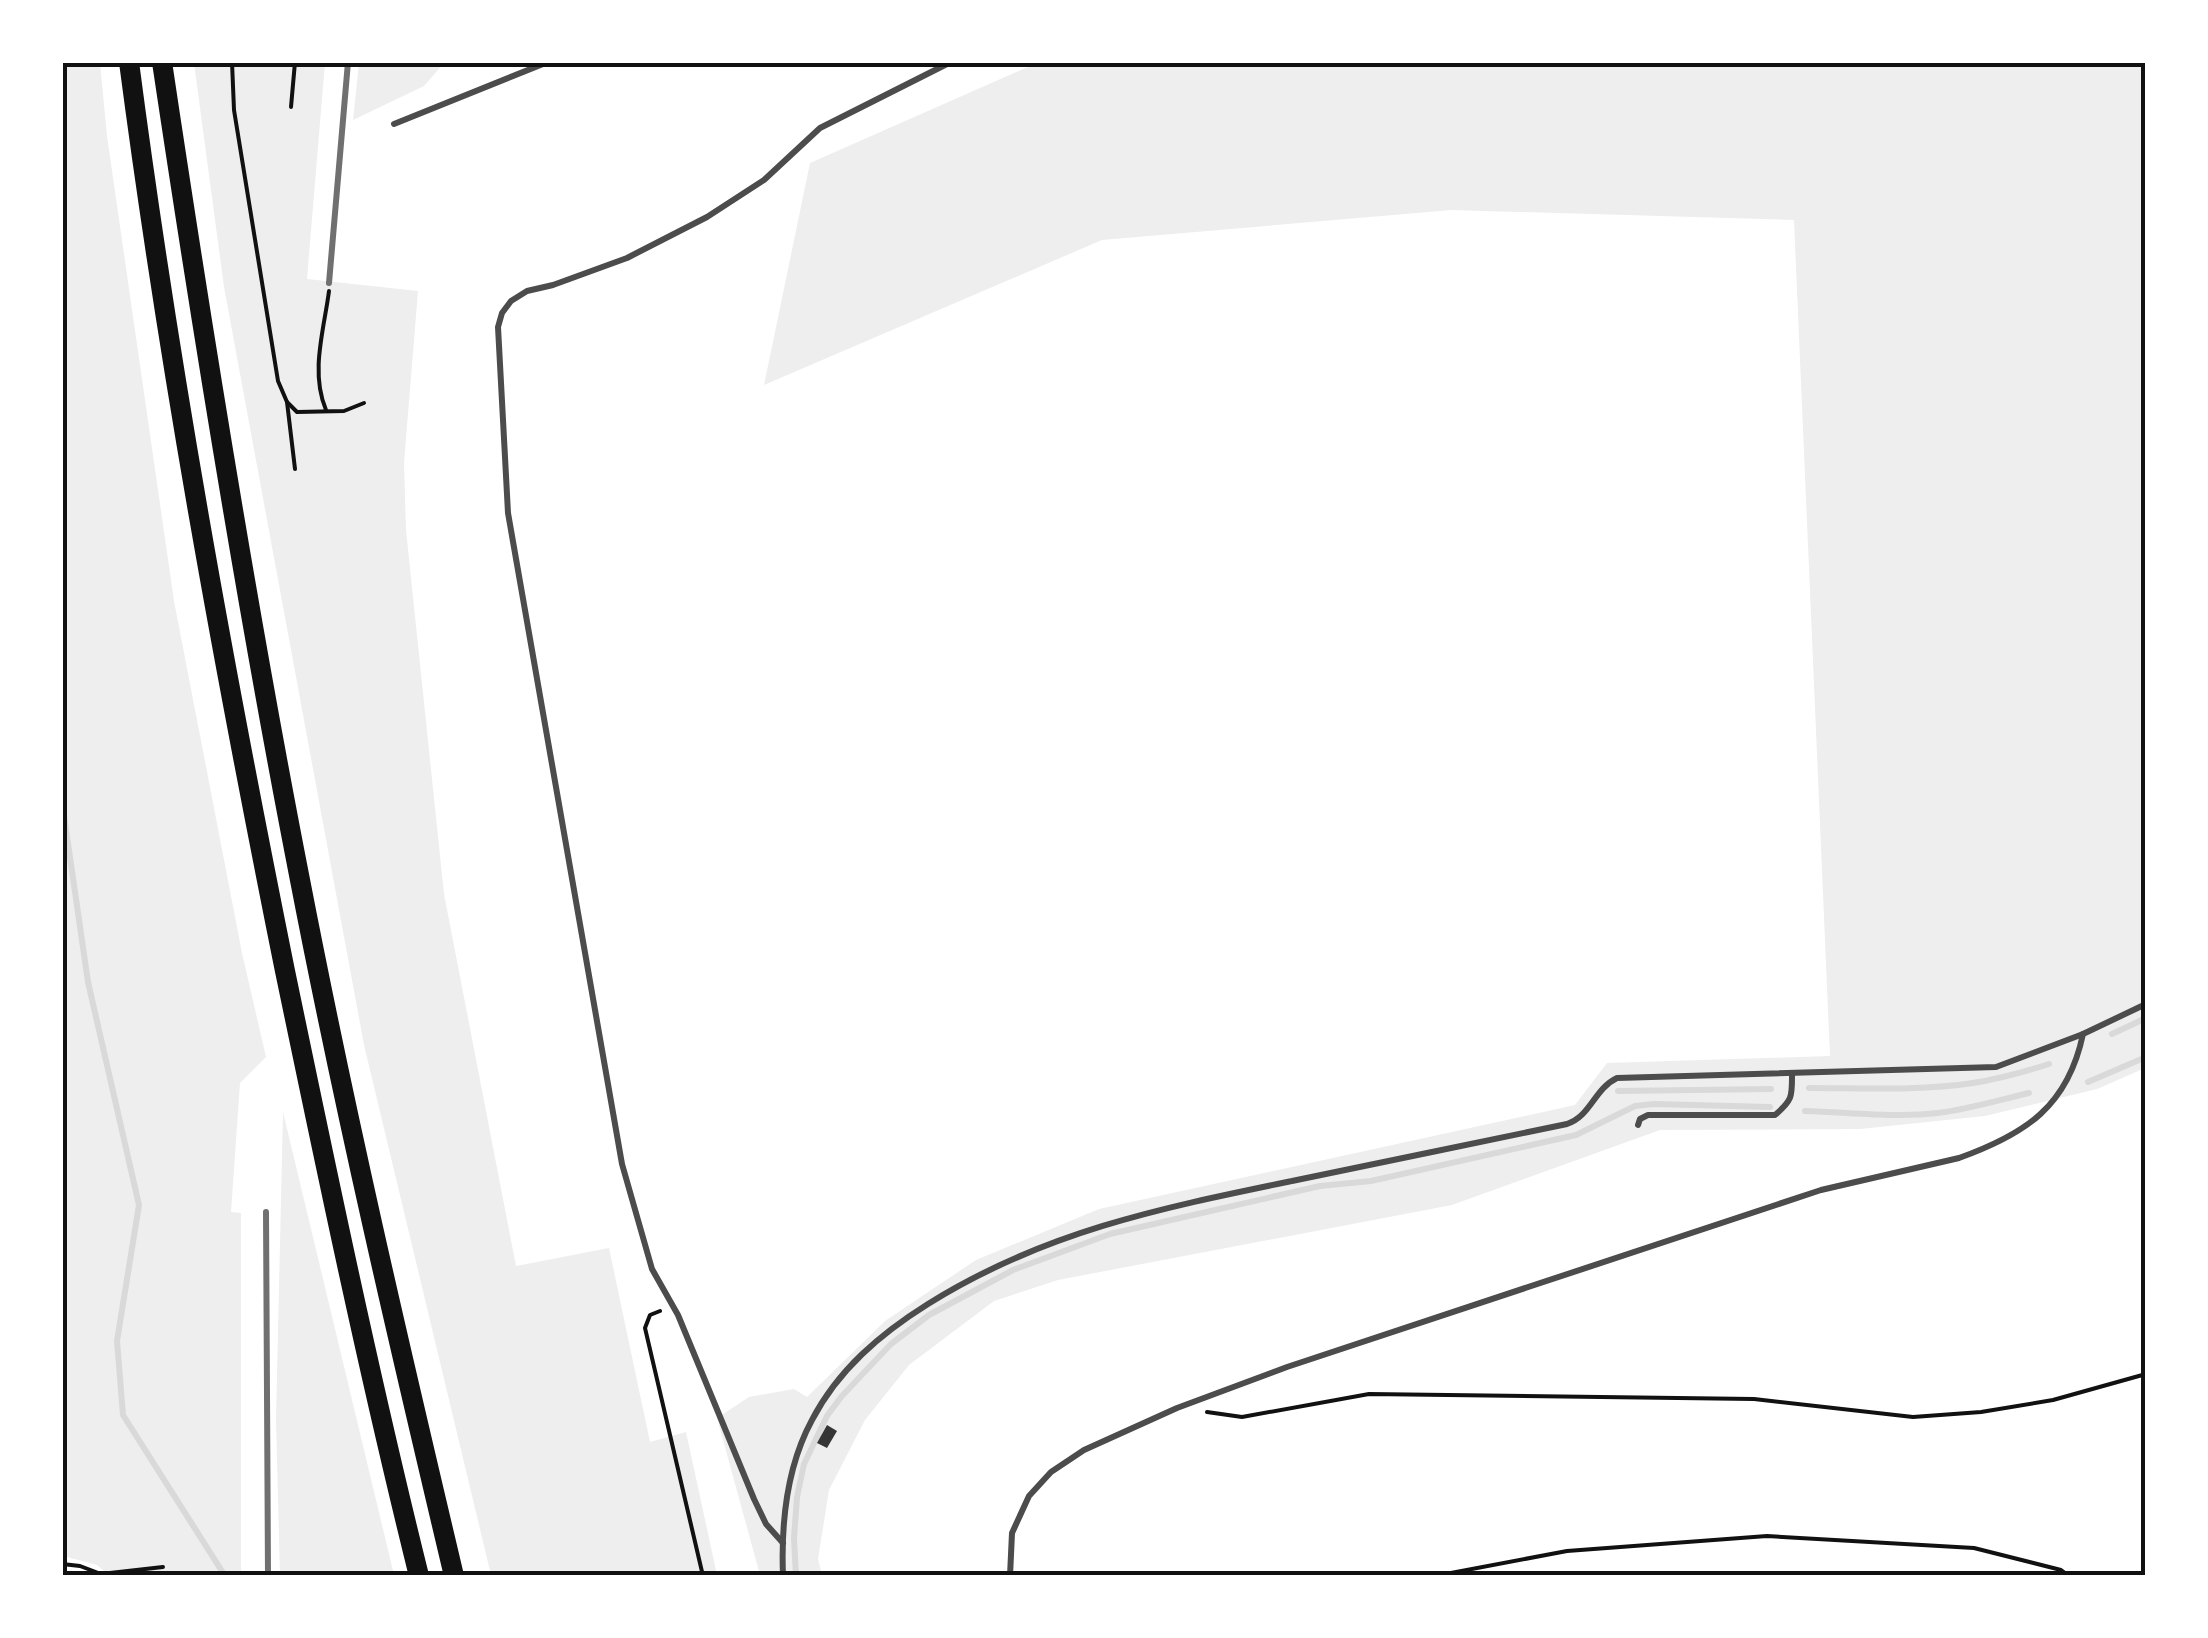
<svg xmlns="http://www.w3.org/2000/svg" width="2208" height="1638" font-family="Poppins,sans-serif">
<style>
.green{fill:#eee}
.lines{fill:none;stroke-linecap:round;stroke-linejoin:round}
.stream{stroke:#d9d9d9;stroke-width:6}
.building{fill:#353535}
.path{stroke:#111;stroke-width:4}
.service{stroke:#4c4c4c;stroke-width:6}
.motorway{stroke:#111;stroke-width:20}
.rail{stroke:#707070;stroke-width:6}
.neatline{fill:none;stroke:#111;stroke-width:4}
</style>
<rect width="100%" height="100%" fill="#fff"/>
<g class="green">
<path d="M62,63H100L107,136L174,601L242,953L266,1057L240,1083L231,1212L241,1213V1575H109L97,1565L63,1556Z"/>
<path d="M194,63H325L307,279L418,291L404,463L406,530L444,894L516,1266L609,1248L650,1442L686,1432L717,1575H491L364,1045L224,287Z"/>
<path d="M359,63V62L444,63L424,86L353,120Z"/>
<path d="M1037,63H2145V1068L2097,1089L1985,1116L1860,1129L1660,1130L1452,1205L1058,1280L994,1301L909,1365L865,1420L829,1490L818,1559L822,1575H760L717,1418L749,1397L794,1389L807,1397L885,1321L976,1260L1099,1209L1575,1105L1607,1063L1830,1056L1794,220L1452,210L1102,240L764,385L810,163Z"/>
<path d="M283,1112L394,1575H280L276,1419Z"/>
</g>
<g class="lines">
<g class="stream">
<path d="M62,802L88,982L139,1205L117,1341L123,1415L225,1576"/>
<path d="M2112,1034L2146,1018"/>
<path d="M2088,1082L2146,1057"/>
<path d="M1809,1088C1863,1088 1919,1091 1973,1083C1999,1079 2024,1072 2049,1064"/>
<path d="M1618,1091L1771,1089"/>
<path d="M1805,1111C1849,1112 1894,1118 1938,1113C1969,1109 1999,1100 2029,1093"/>
<path d="M796,1576L794,1538L797,1497L804,1464L827,1416L841,1397L891,1344L929,1315L1013,1270L1110,1234L1320,1186L1371,1181L1576,1135L1635,1106L1654,1104L1770,1107"/>
</g>
</g>
<path class="building" d="M827,1425L837,1431L827,1448L817,1443Z"/>
<g class="lines">
<g class="path">
<path d="M232,62L234,110L278,381L287,402L295,469"/>
<path d="M1993,62H1995"/>
<path d="M291,107L295,62"/>
<path d="M287,402L297,412L344,411L364,403"/>
<path d="M326,410C310,372 324,330 329,291"/>
<path d="M660,1311L650,1315L645,1328L703,1576"/>
<path d="M1207,1412L1242,1417L1369,1394L1754,1399L1913,1417L1981,1412L2053,1400L2146,1374"/>
<path d="M62,1564L80,1566L101,1574"/>
<path d="M101,1574L163,1567"/>
<path d="M1435,1576L1567,1551L1767,1536L1974,1548L2061,1570L2069,1576"/>
</g>
<g class="service">
<path d="M394,124L548,62"/>
<path d="M1638,1125L1640,1119L1648,1115H1775C1793,1100 1792,1096 1792,1074"/>
<path d="M783,1543L766,1524L754,1499L678,1315L652,1269L622,1164L508,513L498,327L502,313L511,301L527,291L553,285L627,258L707,217L764,180L820,128L951,62"/>
<path d="M783,1576C781,1525 787,1466 812,1420C838,1370 880,1334 928,1304C1043,1232 1161,1208 1292,1181C1384,1162 1475,1143 1567,1124C1591,1116 1594,1089 1617,1078L1996,1067L2083,1034"/>
<path d="M1010,1576L1012,1533L1029,1496L1051,1472L1084,1450L1177,1408L1287,1367L1821,1190L1959,1158C2026,1134 2068,1106 2083,1034L2146,1004"/>
</g>
<g class="motorway">
<path d="M129,62C169,368 224,668 285,971C327,1173 369,1375 419,1576"/>
<path d="M162,62C203,336 247,609 300,880C345,1113 399,1344 454,1576"/>
</g>
<g class="rail">
<path d="M329,283L348,62"/>
<path d="M266,1212L268,1576"/>
</g>
</g>
<rect width="2208" height="1638" fill="none" stroke="#ffffff" stroke-width="130"/>
<rect x="65" y="65" width="2078" height="1508" class="neatline"/>
</svg>
